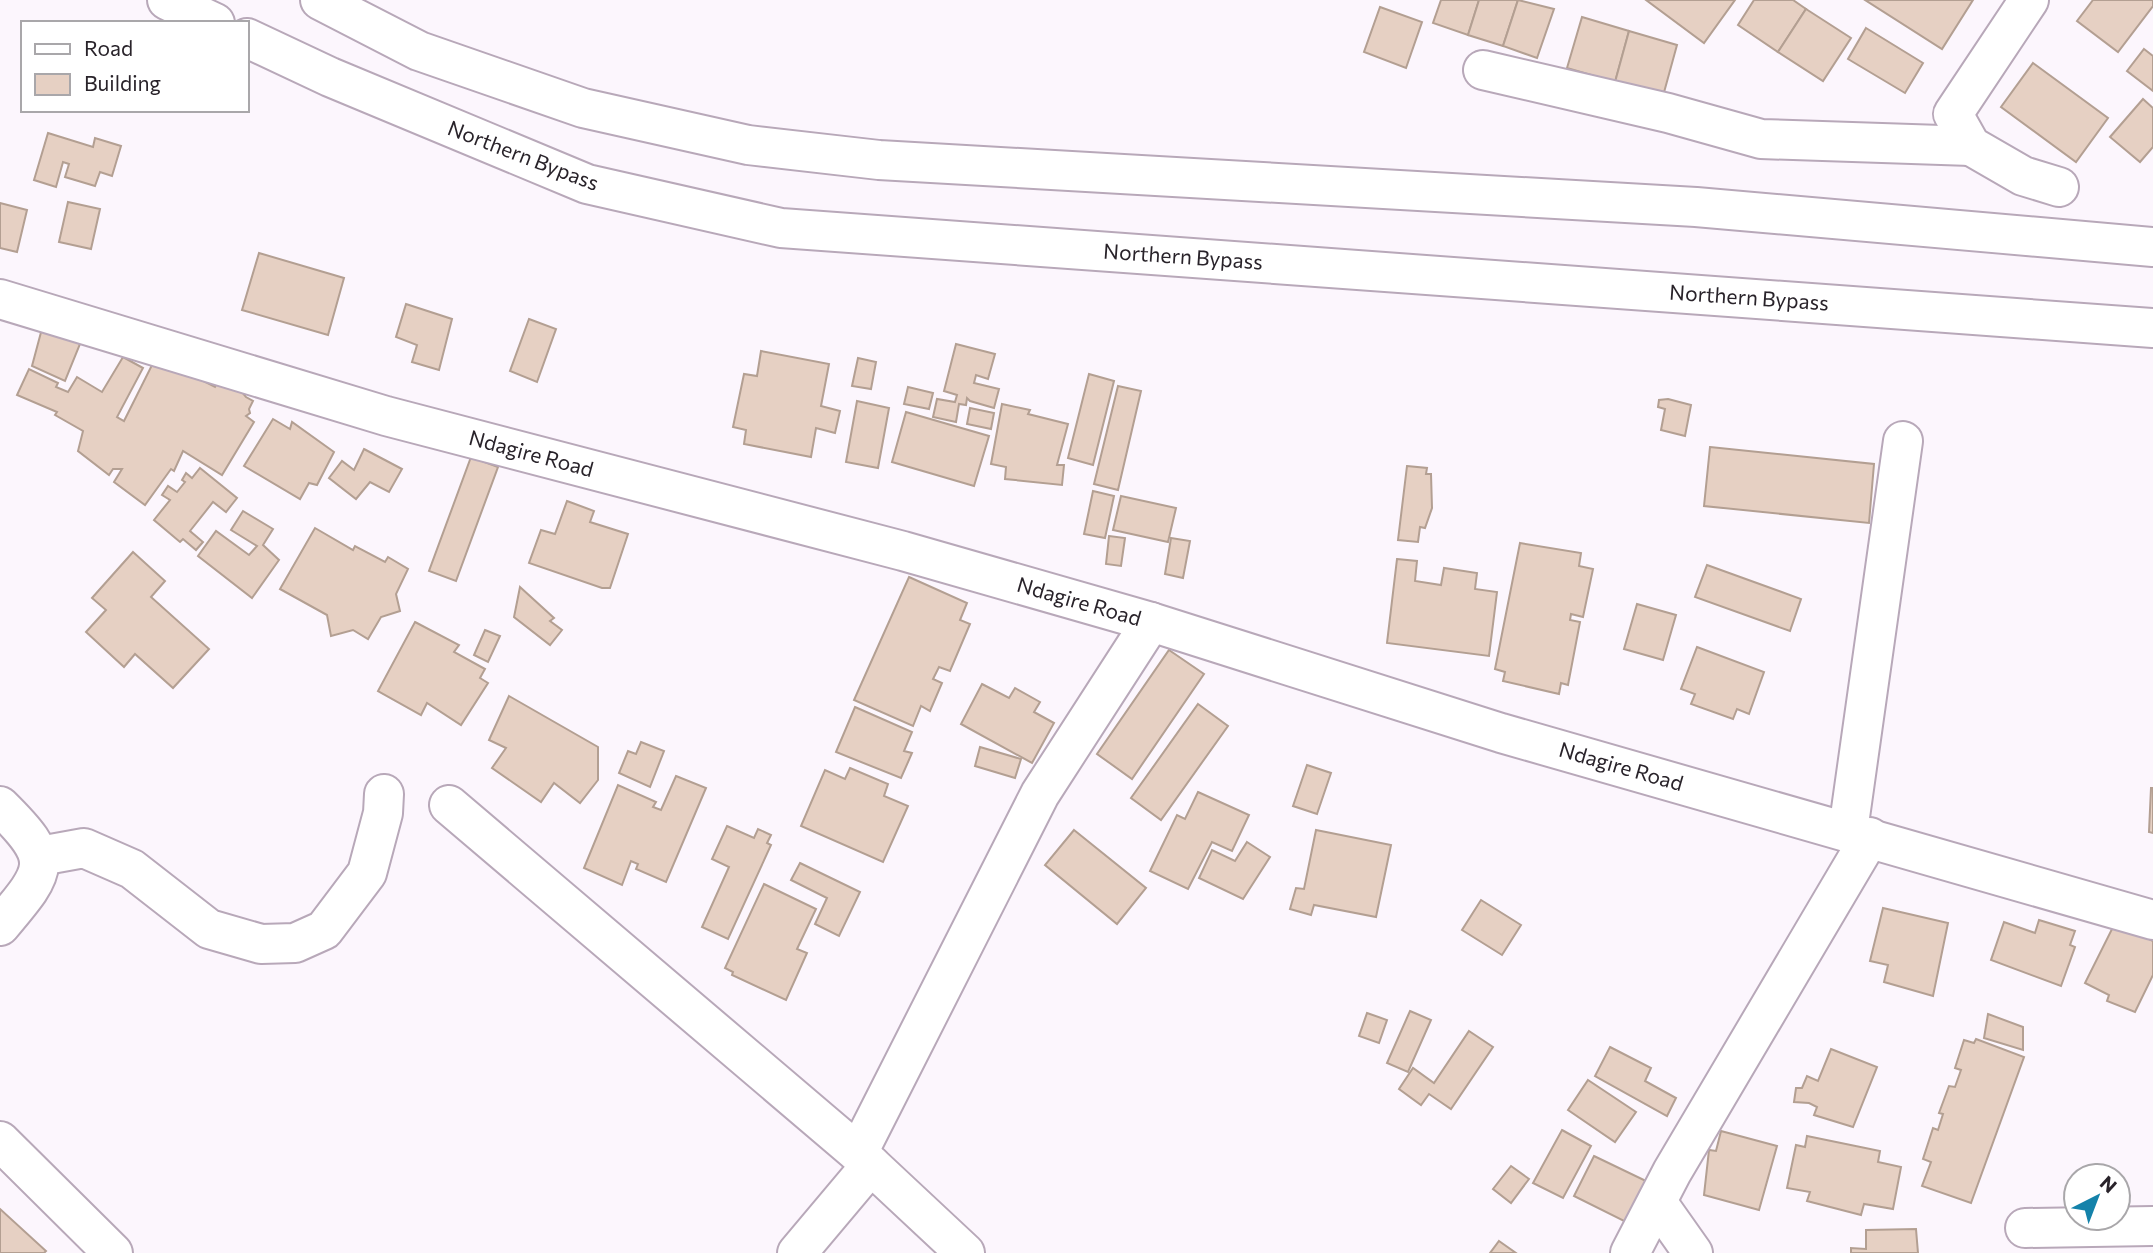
<svg xmlns="http://www.w3.org/2000/svg" width="2153" height="1253" font-family="Commissioner,sans-serif">
<style>
.building{fill:#e6d0c3;stroke:#b39f92;stroke-width:2}
.lines{fill:none;stroke-linecap:round;stroke-linejoin:round}
.minor-casing{stroke:#b8a8b9;stroke-width:42}
.highway-casing{stroke:#b8a8b9;stroke-width:42}
.minor{stroke:#fff;stroke-width:38}
.highway{stroke:#fff;stroke-width:38}
.labels{text-anchor:middle;stroke-width:7;stroke-linejoin:round;paint-order:stroke}
.street-label{font-size:21px;fill:#29232a;stroke:#fff}
</style>
<rect width="100%" height="100%" fill="#fcf6fd"/>
<g class="building">
<path d="M1441,0H1479L1468,35L1433,23Z"/>
<path d="M1479,0H1518L1503,46L1468,35Z"/>
<path d="M1518,0L1554,9L1537,58L1503,46Z"/>
<path d="M1646,0H1735L1704,43Z"/>
<path d="M1754,0H1793L1806,9L1778,52L1738,25Z"/>
<path d="M1865,0H1973L1942,49Z"/>
<path d="M2093,0H2153V6L2118,52L2077,21Z"/>
<path d="M1380,7L1422,22L1406,68L1364,52Z"/>
<path d="M1806,9L1851,38L1823,81L1778,52Z"/>
<path d="M1582,17L1629,31L1615,82L1567,68Z"/>
<path d="M1866,28L1923,63L1905,93L1848,59Z"/>
<path d="M1629,31L1677,45L1663,96L1615,82Z"/>
<path d="M2144,49L2153,56V91L2127,71Z"/>
<path d="M2033,63L2108,118L2076,162L2001,107Z"/>
<path d="M2143,99L2153,108V147L2140,162L2110,137Z"/>
<path d="M48,133L93,147L95,138L121,146L112,176L100,172L95,186L65,177L69,164L63,162L56,187L34,180Z"/>
<path d="M68,202L100,209L91,249L59,242Z"/>
<path d="M0,203L27,210L17,252L0,248Z"/>
<path d="M259,253L344,278L328,335L242,310Z"/>
<path d="M406,304L452,319L439,370L412,362L417,345L396,337Z"/>
<path d="M529,319L556,329L537,382L510,371Z"/>
<path d="M44,321L80,344L65,381L32,366Z"/>
<path d="M956,344L995,354L988,379L976,375L974,383L999,389L994,408L970,401L967,398L966,405L959,404L956,422L933,417L937,399L955,402L957,395L944,391Z"/>
<path d="M761,351L829,364L821,406L840,411L835,433L816,428L811,457L744,444L746,430L733,427L744,374L757,376Z"/>
<path d="M123,357L143,368L117,417L124,421L156,357L215,387L223,369L246,397L253,401L249,409L250,413L246,416L254,422L222,475L183,451L174,471L171,469L145,505L114,482L122,469H113L109,475L78,451L83,431L55,415L57,412L17,395L29,369L58,383L56,387L68,392L77,377L102,392Z"/>
<path d="M858,358L876,362L871,389L852,386Z"/>
<path d="M1089,374L1114,381L1093,465L1068,458Z"/>
<path d="M1118,386L1141,391L1118,490L1094,484Z"/>
<path d="M908,387L933,393L929,409L904,404Z"/>
<path d="M1668,399L1691,405L1685,436L1661,430L1665,409L1658,407L1659,400Z"/>
<path d="M857,401L889,408L878,468L846,462Z"/>
<path d="M1002,404L1030,410L1028,414L1068,424L1057,465H1064L1062,485L1005,479L1006,467L991,464Z"/>
<path d="M970,408L994,413L991,429L967,424Z"/>
<path d="M906,412L989,436L974,486L892,462Z"/>
<path d="M273,419L290,429L292,422L334,452L317,485L309,483L300,499L244,466Z"/>
<path d="M1710,447L1874,464L1869,523L1704,506Z"/>
<path d="M364,449L402,469L389,492L370,482L356,499L329,478L342,461L354,470Z"/>
<path d="M471,457L498,467L456,581L429,571Z"/>
<path d="M1407,466L1427,468L1426,474H1431L1432,508L1425,528L1420,527L1418,542L1398,540Z"/>
<path d="M200,468L237,498L226,512L213,502L190,531L203,542L196,550L183,539L180,542L154,520L170,500L162,495L168,486L177,492L185,482L182,480L186,473L192,478Z"/>
<path d="M1093,491L1114,496L1105,538L1084,534Z"/>
<path d="M1121,496L1176,508L1168,542L1113,530Z"/>
<path d="M567,501L594,511L590,522L628,534L610,588H602L529,563L541,530L555,534Z"/>
<path d="M243,511L273,529L263,545L279,560L252,598L198,556L216,531L249,555L257,546L231,530Z"/>
<path d="M315,528L353,550L355,546L385,562L388,557L408,569L396,594L400,611L381,617L368,639L353,630L331,636L327,615L280,589Z"/>
<path d="M1109,536L1125,538L1121,566L1106,564Z"/>
<path d="M1171,538L1190,541L1183,578L1165,574Z"/>
<path d="M1520,543L1581,553L1579,566L1593,569L1583,617L1571,614L1570,620L1580,622L1568,685L1561,683L1559,694L1503,681L1505,672L1495,669Z"/>
<path d="M133,552L165,581L151,597L209,649L173,688L135,654L124,667L86,632L106,610L92,598Z"/>
<path d="M1397,559L1417,561L1415,581L1441,585L1444,568L1477,573L1475,589L1497,592L1489,656L1387,643Z"/>
<path d="M1707,565L1801,599L1790,631L1695,597Z"/>
<path d="M909,577L967,603L960,620L970,624L950,671L939,667L933,679L942,683L930,711L921,706L913,726L854,700Z"/>
<path d="M520,587L554,618L550,621L562,630L550,645L514,617Z"/>
<path d="M1637,604L1676,615L1663,660L1624,649Z"/>
<path d="M415,622L459,645L454,652L485,669L480,678L488,683L461,725L427,703L421,715L378,691Z"/>
<path d="M485,630L500,636L488,662L474,655Z"/>
<path d="M1697,647L1764,672L1749,714L1737,709L1733,719L1691,704L1695,694L1681,689Z"/>
<path d="M1169,650L1204,674L1132,779L1097,754Z"/>
<path d="M982,684L1009,698L1015,688L1040,702L1034,712L1054,723L1032,763L961,724Z"/>
<path d="M509,696L598,747V780L580,803L554,783L541,802L492,768L506,748L489,740Z"/>
<path d="M1198,704L1228,726L1161,820L1131,798Z"/>
<path d="M855,707L912,732L904,751L912,753L901,778L836,752Z"/>
<path d="M641,742L664,751L650,787L619,773L628,751L636,754Z"/>
<path d="M980,747L1021,759L1015,778L975,766Z"/>
<path d="M1307,765L1331,773L1317,814L1293,806Z"/>
<path d="M850,768L888,784L884,796L908,806L883,862L801,826L825,770L845,779Z"/>
<path d="M676,776L706,788L666,882L636,869L638,864L631,861L622,885L584,868L618,785L656,802L653,807L661,810Z"/>
<path d="M2151,788H2153V833L2149,832Z"/>
<path d="M1198,792L1249,815L1232,851L1212,842L1188,889L1150,871L1177,815L1185,819Z"/>
<path d="M727,826L754,838L758,829L771,835L767,843L771,845L728,939L702,927L729,867L712,859Z"/>
<path d="M1074,830L1146,888L1117,924L1045,865Z"/>
<path d="M1316,830L1391,845L1376,917L1314,905L1311,915L1290,909L1296,888L1304,889Z"/>
<path d="M1247,842L1270,857L1243,899L1199,878L1212,850L1235,861Z"/>
<path d="M800,863L860,892L839,936L815,924L827,898L791,880Z"/>
<path d="M764,884L816,909L797,949L807,953L786,1000L732,975L733,972L725,968Z"/>
<path d="M1481,900L1521,925L1502,955L1462,930Z"/>
<path d="M1883,908L1948,923L1933,996L1884,982L1888,965L1870,961Z"/>
<path d="M2039,920L2075,931L2070,945L2075,947L2061,986L1991,960L2004,922L2035,933Z"/>
<path d="M2115,923L2153,941V975L2135,1012L2107,1001L2109,995L2085,983Z"/>
<path d="M1410,1011L1431,1020L1408,1072L1387,1063Z"/>
<path d="M1367,1013L1387,1020L1379,1043L1359,1036Z"/>
<path d="M1988,1014L2023,1027V1050L1984,1038Z"/>
<path d="M1469,1031L1493,1047L1451,1109L1429,1094L1421,1105L1399,1089L1413,1068L1434,1083Z"/>
<path d="M1976,1039L2024,1057L1971,1203L1922,1186L1931,1162L1923,1159L1933,1128L1938,1130L1943,1114L1939,1113L1949,1086L1955,1087L1961,1070L1955,1068L1964,1040L1974,1043Z"/>
<path d="M1610,1047L1651,1068L1645,1081L1676,1098L1667,1116L1595,1076Z"/>
<path d="M1831,1049L1877,1067L1853,1127L1814,1115L1817,1107L1809,1103L1794,1102L1796,1088H1802L1807,1076L1818,1081Z"/>
<path d="M1588,1080L1636,1112L1615,1142L1568,1110Z"/>
<path d="M1562,1130L1591,1146L1563,1198L1533,1183Z"/>
<path d="M1721,1131L1777,1146L1759,1210L1704,1195L1709,1150L1716,1151Z"/>
<path d="M1807,1136L1880,1151L1878,1162L1901,1167L1893,1209L1864,1204L1861,1215L1807,1201L1810,1192L1787,1188L1796,1145L1805,1147Z"/>
<path d="M1594,1156L1646,1181L1626,1222L1574,1196Z"/>
<path d="M1511,1166L1529,1179L1511,1203L1493,1189Z"/>
<path d="M0,1209L46,1251L44,1253H0Z"/>
<path d="M1916,1229L1918,1253H1851V1248L1866,1249V1230Z"/>
<path d="M1499,1241L1516,1253H1490Z"/>
</g>
<g class="lines">
<defs>
<g id="minor">
<path d="M2029,0L1953,114L1971,146L2023,176L2059,187"/>
<path d="M1483,70L1668,113L1761,139L1971,146"/>
<path d="M0,299L386,416L903,551L1151,622L1501,733L2153,920"/>
<path d="M449,805L858,1153L965,1253"/>
<path d="M0,806C56,861 48,869 0,926"/>
<path d="M1848,831L1903,441"/>
<path d="M40,856L84,848L132,869L209,929L261,944L295,943L324,930L367,873L383,813L384,794"/>
<path d="M0,1141L113,1253"/>
<path d="M858,1153L1040,794L1151,622"/>
<path d="M1657,1202L1693,1253"/>
<path d="M2025,1228L2153,1226"/>
<path d="M797,1253L871,1165"/>
<path d="M1630,1253L1672,1172L1870,837"/>
</g>
<g id="highway">
<path d="M167,0L215,23"/>
<path d="M320,0L419,51L583,108L748,145L879,160L1696,207L2153,247"/>
<path d="M247,38L330,77L587,184L781,228L2153,328"/>
</g>
</defs>
<use href="#minor" class="minor-casing"/>
<use href="#highway" class="highway-casing"/>
<use href="#minor" class="minor"/>
<use href="#highway" class="highway"/>
</g>
<g class="labels">
<g class="street-label">
<text transform="translate(523 156) rotate(21)" y="7">Northern Bypass</text>
<text transform="translate(1183 257) rotate(4)" y="7">Northern Bypass</text>
<text transform="translate(1749 298) rotate(4)" y="7">Northern Bypass</text>
<text transform="translate(531 454) rotate(15)" y="7">Ndagire Road</text>
<text transform="translate(1079 602) rotate(16)" y="7">Ndagire Road</text>
<text transform="translate(1621 767) rotate(16)" y="7">Ndagire Road</text>
</g>
</g>
<rect x="21" y="21" width="228" height="91" fill="#ffffff" stroke="#a9a7aa" stroke-width="2"/>
<rect x="35" y="44" width="35" height="10" fill="#ffffff" stroke="#a9a7aa" stroke-width="2"/>
<text x="84" y="56" font-size="21" fill="#29232a">Road</text>
<rect x="35" y="74" width="35" height="21" fill="#e6d0c3" stroke="#a9a7aa" stroke-width="2"/>
<text x="84" y="91" font-size="21" fill="#29232a">Building</text>
<g transform="translate(2097 1197) rotate(42)"><circle r="33" fill="#ffffff" stroke="#a9a7aa" stroke-width="2"/>
<path d="M0-5L12 26L0 18L-12 26Z" fill="#1482aa"/>
<text y="-10" font-size="19" font-weight="bold" text-anchor="middle" fill="#29232a">N</text>
</g>
</svg>
